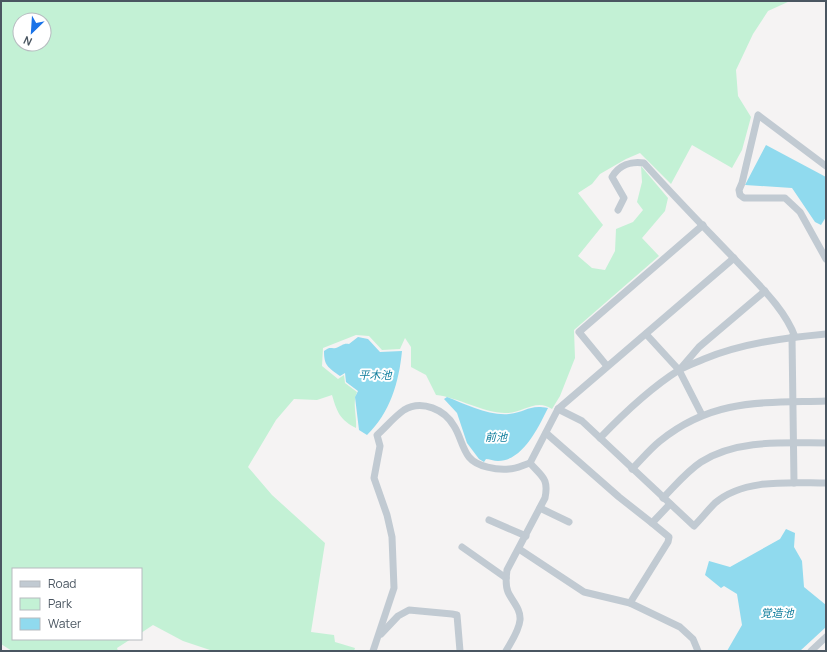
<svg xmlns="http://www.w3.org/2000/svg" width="827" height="652" font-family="Manrope,'Noto Sans JP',sans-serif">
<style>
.green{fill:#c3f1d5;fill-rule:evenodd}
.water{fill:#90daee}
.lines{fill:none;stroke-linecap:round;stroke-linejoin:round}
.street{stroke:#c1cad2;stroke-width:7}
.labels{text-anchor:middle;stroke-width:4;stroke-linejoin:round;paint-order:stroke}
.water-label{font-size:11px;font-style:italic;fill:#0c7c9b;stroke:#fff}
</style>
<rect width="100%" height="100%" fill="#f5f3f3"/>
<path class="green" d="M1,1H790L768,11L753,34L736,70L738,96L751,117L742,150L732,168L692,145L671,184L640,153L626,159L600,174L592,184L578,193L603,225L578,256L592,268L605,270L615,251L616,229L633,222L643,210L637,202L642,182L641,166L668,198L665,211L642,238L659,256L574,330L575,358L560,396L552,409C536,398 523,413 507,413C485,414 458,397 436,395L426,375L411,367V347L405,338L400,349L382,350L369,336L356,335L323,348L322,366L338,379L344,375L345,383L357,392C352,404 357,415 356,428C340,420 337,412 332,395L317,400L294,399L276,420L248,467L272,495L325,543L311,632L334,635L335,642L355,648L354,651H213L183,641L153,625L141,633V569H13V639H131L117,648L118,651H12L1,644ZM20,20H44V44H20Z"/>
<g class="water">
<path d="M766,145L826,177V217L821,225L815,222L792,188L745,185Z"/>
<path d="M358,337L368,339L380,352L402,351C399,382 390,413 367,435L359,430L355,397L358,391L346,382L345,373L340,376C328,367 324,366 324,351C331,346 330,349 336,348C342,346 343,343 349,344Z"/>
<path d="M447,397C465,404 489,416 509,414C526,412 529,404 548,408C539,426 523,461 498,461C494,461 489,459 486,459L484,462L479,459L467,443L457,413L444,399Z"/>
<path d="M786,529L795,533L794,547L802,561L804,587L826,605V627L800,651H727L742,625L737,594L724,586L721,588L705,575L709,561L730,567L780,539Z"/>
</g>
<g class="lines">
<g class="street">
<path d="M826,166L758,115L742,183L739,190L740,195L744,198H785L800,212L826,259"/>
<path d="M618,210L624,198L612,177C619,165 631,161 644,163C677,200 712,235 746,271C764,290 786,312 795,337"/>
<path d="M646,334L679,370L702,415"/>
<path d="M792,337L794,483"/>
<path d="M607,366L579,332L703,225"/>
<path d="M681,368L699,347L765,291"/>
<path d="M558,409L582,421L694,526C701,519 708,510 715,503C744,478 791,483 826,483"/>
<path d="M546,433L619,497L652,523"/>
<path d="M600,438C624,413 649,389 679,370C686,366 695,363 704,359C743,343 784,338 826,334"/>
<path d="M632,469C641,460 650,449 660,441C713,398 763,403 826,401"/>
<path d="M663,498C675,486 686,472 701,462C737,439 784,443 826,443"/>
<path d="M540,508L569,522"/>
<path d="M489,520L526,536"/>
<path d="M462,547L506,578"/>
<path d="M519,549L584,592L630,603L680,627L693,639L698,651"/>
<path d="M630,603L668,542L669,537L652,523L670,504"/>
<path d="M381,634L398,616L409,610L452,614L457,615L460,651"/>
<path d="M373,651L394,588L392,537L387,515L374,478L380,446L377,435C386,427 394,417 404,410C422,399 445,410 454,426C460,435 462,448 469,457C477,467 497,470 509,469C516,469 523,465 530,463"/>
<path d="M506,651C511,642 519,631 520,620C521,609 512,601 508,592C505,585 506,577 507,570L545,498C549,478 542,477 530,463L558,409L734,258"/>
<path d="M811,651L826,637"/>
</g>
</g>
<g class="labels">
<g class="water-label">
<text x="375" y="379">平木池</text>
<text x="496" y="441">前池</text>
<text x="777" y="617">覚造池</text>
</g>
</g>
<rect width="827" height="652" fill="none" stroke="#4a5661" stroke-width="4"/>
<rect x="12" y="568" width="130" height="72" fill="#ffffff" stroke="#b7bbc0"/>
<rect x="20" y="581" width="20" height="6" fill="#c1cad2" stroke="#b7bbc0"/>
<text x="48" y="588" font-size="12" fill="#4a5661">Road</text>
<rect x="20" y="598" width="20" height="12" fill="#c3f1d5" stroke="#b7bbc0"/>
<text x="48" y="608" font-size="12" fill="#4a5661">Park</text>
<rect x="20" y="618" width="20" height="12" fill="#90daee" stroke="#b7bbc0"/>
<text x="48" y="628" font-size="12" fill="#4a5661">Water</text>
<g transform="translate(32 32) rotate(205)"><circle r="19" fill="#ffffff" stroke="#b7bbc0"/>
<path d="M0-3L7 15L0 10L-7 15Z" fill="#1a73e8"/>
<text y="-6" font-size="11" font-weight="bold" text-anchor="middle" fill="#4a5661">N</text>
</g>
</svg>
